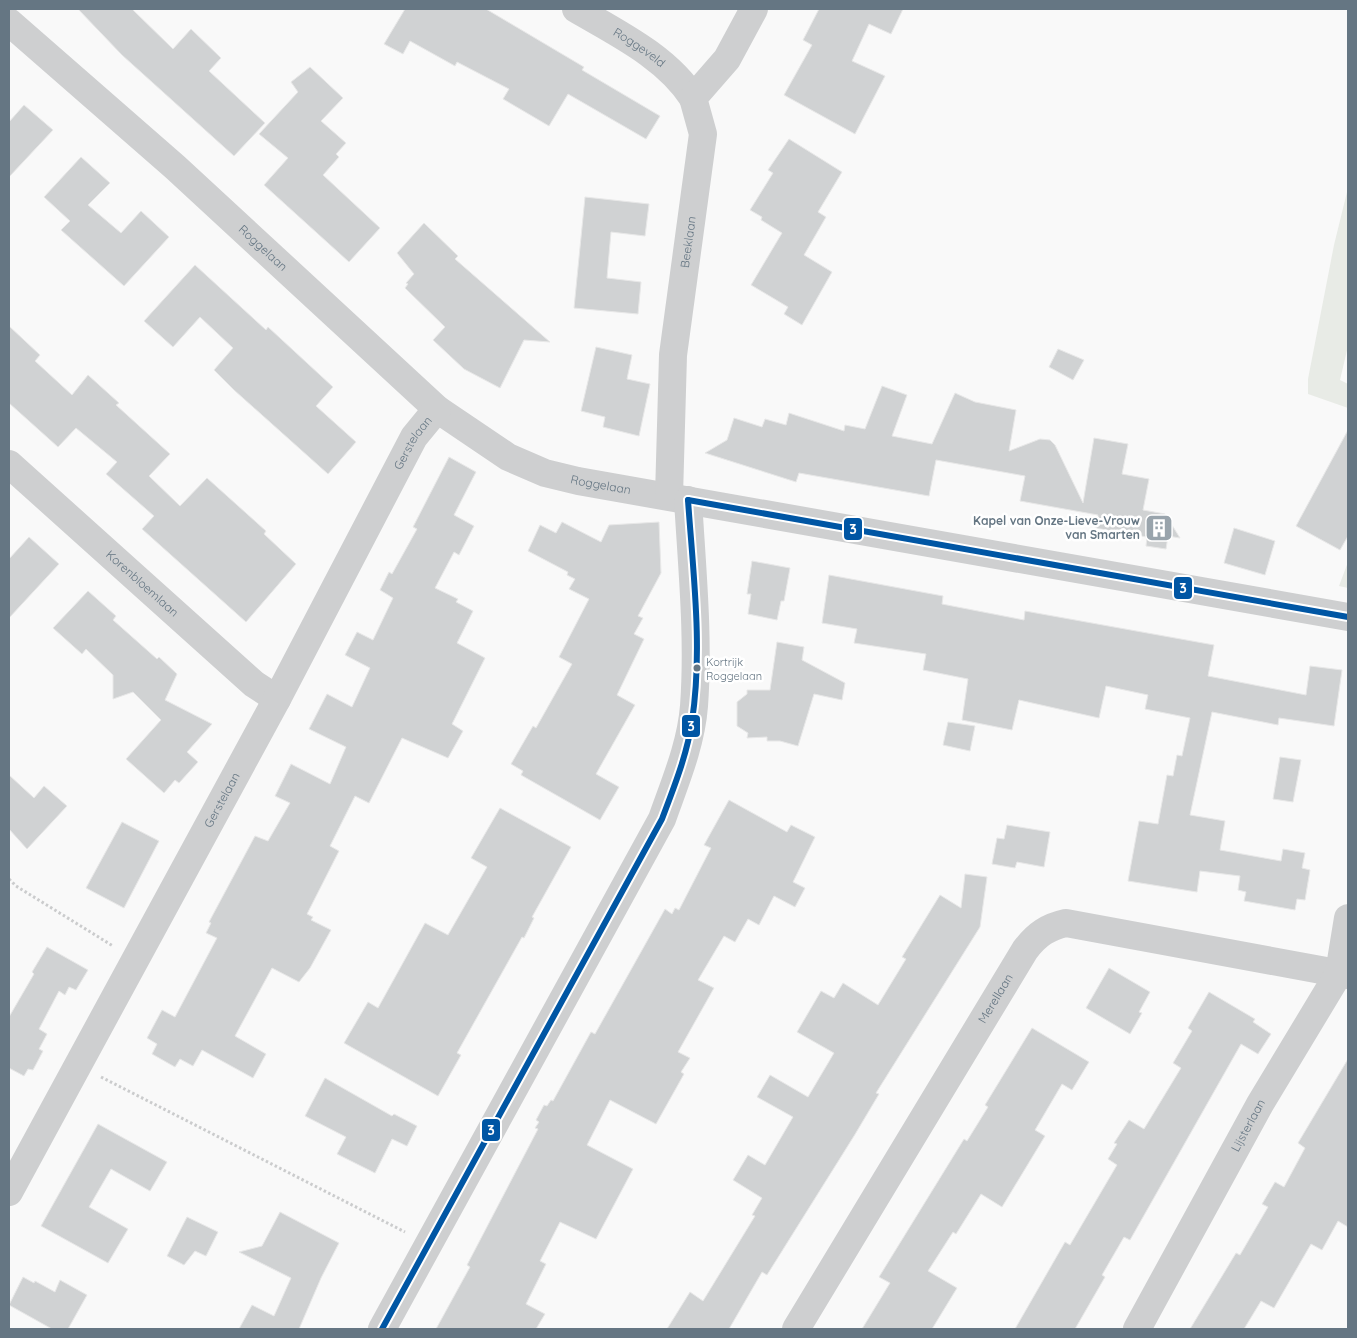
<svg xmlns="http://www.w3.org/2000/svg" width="1357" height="1338" font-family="Quicksand,sans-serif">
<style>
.green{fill:#e8ebe6}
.building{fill:#d0d2d3;stroke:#e8e8e8}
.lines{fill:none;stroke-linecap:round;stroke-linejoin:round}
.path{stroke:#cbcccd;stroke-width:3;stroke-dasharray:2.5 2.5;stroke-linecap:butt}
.minor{stroke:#cecfd0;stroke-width:28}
.bus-1-casing{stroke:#fff;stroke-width:10}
.bus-1{stroke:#0056a4;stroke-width:6}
.bus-dot{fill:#657683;stroke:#fff;stroke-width:2}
.labels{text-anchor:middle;stroke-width:5;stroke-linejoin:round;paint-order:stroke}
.bus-label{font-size:11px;fill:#657683;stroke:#fff;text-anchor:start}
.street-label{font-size:12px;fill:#657683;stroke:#fff}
.poi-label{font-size:12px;font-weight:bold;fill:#657683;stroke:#fff;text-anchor:end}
.line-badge{stroke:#fff;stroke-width:2}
.badge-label{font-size:14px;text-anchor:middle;font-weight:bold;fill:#fff}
</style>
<rect width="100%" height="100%" fill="#f9f9f9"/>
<g class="green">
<path d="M1348,188V346L1340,380L1348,384V408L1308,394V379L1334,245Z"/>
<path d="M1348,562V588L1339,586Z"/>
</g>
<g class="building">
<path d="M78,9H132L173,49L191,29L221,58L209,71L265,123L234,156L122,55Z"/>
<path d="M405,9H486L584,67L582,70L660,116L646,139L568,94L549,126L503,99L509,89L457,62L455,66L410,41L403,54L384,44Z"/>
<path d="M819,9H903L891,34L869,24L852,61L885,76L855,134L784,95L812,45L803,40Z"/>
<path d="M310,67L343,98L321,121L346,143L336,154L339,157L323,175L380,228L349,262L264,185L288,158L259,134L298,92L291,82Z"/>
<path d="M24,105L53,130L9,177V122Z"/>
<path d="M789,139L842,172L818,212L826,217L804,255L832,272L802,325L784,314L788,307L751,285L782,233L761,220L762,217L750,210L773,173L768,170Z"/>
<path d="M81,157L110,183L88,205L121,233L141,211L169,237L124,286L61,230L70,221L44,197Z"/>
<path d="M585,197L649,204L645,236L611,232L607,278L641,282L638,314L574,308Z"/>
<path d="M424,223L458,256L455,259L550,342L524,340L500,388L464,369L433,340L445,327L405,288L408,284L406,283L414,274L397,253Z"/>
<path d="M195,265L266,330L268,327L333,387L316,406L356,442L328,474L234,390L214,370L233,348L200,317L173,347L144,321Z"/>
<path d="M9,326L40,355L35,361L72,395L88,375L119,403L116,405L170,454L149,476L180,506L207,478L266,531L264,534L296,564L246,622L142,529L154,516L106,474L117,462L76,428L58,447L9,403Z"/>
<path d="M596,347L632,355L627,379L650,384L639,436L603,427L605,417L581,411Z"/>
<path d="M1058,349L1084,360L1073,380L1049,367Z"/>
<path d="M882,386L907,395L892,436L932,444L955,393L975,402L1016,410L1009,451L1040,439L1050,440L1055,445L1083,503L1094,438L1128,444L1122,474L1149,479L1143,510L1165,514L1180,538L1168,536L1166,549L1146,546L1147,537L1095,528L1098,515L1020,501L1025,476L936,460L929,496L799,473L796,482L705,453L727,440L734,418L762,427L765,419L786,425L789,413L844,431L845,425L865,429Z"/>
<path d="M1348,430V536L1340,550L1296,526Z"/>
<path d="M449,457L476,472L454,515L474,526L459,555L454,552L435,588L458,599L456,602L473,611L457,643L485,658L452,724L463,731L448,758L402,738L369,803L355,796L330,846L339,851L307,914L313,917L311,920L331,930L310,968L299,982L272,968L235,1036L266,1054L253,1078L202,1050L193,1066L180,1059L175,1067L152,1054L157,1044L147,1038L162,1010L175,1017L217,938L206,933L211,923L209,922L255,836L268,841L290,803L275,796L291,764L330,784L346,747L309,729L327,694L352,707L370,668L345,655L357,632L373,640L393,598L380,590L389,572L392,574L417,529L413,527Z"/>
<path d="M562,522L601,542L609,525L659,522L661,573L638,616L643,618L634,634L644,639L617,695L635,705L596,774L619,787L600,820L521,775L523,771L511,764L533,726L536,728L572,664L559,657L589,599L569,589L575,579L567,575L568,572L528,551L540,525L556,533Z"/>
<path d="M1234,528L1275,541L1265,575L1224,563Z"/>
<path d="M29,537L59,564L9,618V559Z"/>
<path d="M752,561L790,568L784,601H781L777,620L748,614L751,594H747Z"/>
<path d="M829,575L943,596L942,604L1024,620L1025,611L1214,645L1208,676L1306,695L1310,666L1342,670L1334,726L1279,718L1278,725L1212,712L1190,815L1225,821L1220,850L1281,861L1283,849L1305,853L1302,868L1310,870L1305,900L1297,899L1295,910L1244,901L1246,892L1238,890L1240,876L1200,871L1197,892L1128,881L1139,821L1158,824L1167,775L1173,776L1177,755L1182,756L1190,718L1145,709L1148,695L1106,686L1099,718L1019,700L1012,730L962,720L968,679L923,670L926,654L854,643L857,629L822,623Z"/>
<path d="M88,591L116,616L113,620L157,659L159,657L177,674L165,700L212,724L187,752L198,762L179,783L175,780L164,793L126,759L161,720L133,692L113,699V675L86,649L82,654L53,628Z"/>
<path d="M777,642L804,647L802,660L845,683L842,700L814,694L798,746L780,741H767V737L747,738L748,733L737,726V702L747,694V690H770Z"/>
<path d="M948,722L975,726L970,751L943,745Z"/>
<path d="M1280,757L1301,760L1293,802L1273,799Z"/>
<path d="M9,775L34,798L44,786L67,806L27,849L9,829Z"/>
<path d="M729,800L787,832L791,825L815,837L793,882L805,888L795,907L774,896L759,925L748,919L735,942L724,936L698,980L714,988L678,1052L690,1058L681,1072L684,1074L656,1124L610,1100L587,1145L633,1169L596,1239L560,1222L540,1261L546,1264L526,1304L545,1314L536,1329H436L470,1267L467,1265L538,1129L535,1128L539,1122L536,1120L544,1105L547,1106L551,1100L553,1101L591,1032L595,1034L665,909L672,914L675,908L679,910L711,848L704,845Z"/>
<path d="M500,808L571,847L532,917L534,918L524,938L522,937L457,1053L461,1055L438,1096L344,1043L368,1002L378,1008L425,923L448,935L487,867L471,858Z"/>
<path d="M122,822L159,841L124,908L86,888Z"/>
<path d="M1007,825L1050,832L1044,867L1017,862L1015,868L992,864L997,838L1004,839Z"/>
<path d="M965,874L987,877L980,927L876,1093L879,1094L854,1136L767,1275L762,1272L729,1329H667L690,1292L703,1301L755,1216L752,1215L762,1198L733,1180L748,1155L765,1165L793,1117L757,1097L770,1075L808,1097L834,1053L797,1032L821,991L834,998L843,983L878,1005L906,959L902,957L940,895L961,908Z"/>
<path d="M47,947L88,970L76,990L69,987L65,995L59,991L39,1029L47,1034L39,1049L43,1051L33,1070L28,1069L24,1076L9,1068V1017L34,974L32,972Z"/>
<path d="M1109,968L1150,992L1139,1012L1142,1013L1130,1034L1086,1008Z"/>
<path d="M1209,992L1255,1019L1253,1022L1271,1034L1258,1054L1241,1044L1130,1240L1124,1237L1102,1275L1105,1277L1075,1329H1015L1065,1242L1070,1245L1117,1165L1108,1159L1117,1144L1114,1143L1129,1120L1144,1129L1181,1068L1173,1063L1192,1031L1188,1028Z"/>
<path d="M1032,1028L1089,1062L1072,1090L1062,1084L1035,1130L1045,1136L1002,1207L981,1194L956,1234L953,1232L928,1271L957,1288L932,1329H862L890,1283L879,1277L964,1139L967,1141L988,1107L985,1105Z"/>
<path d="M1348,1059V1227L1338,1221L1322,1250L1311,1244L1274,1308L1261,1301L1244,1329H1190L1236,1253L1240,1255L1268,1207L1262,1204L1275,1182L1284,1187L1305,1148L1298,1143Z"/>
<path d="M325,1078L392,1116L394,1114L417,1126L407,1146L392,1139L375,1173L337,1154L346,1137L305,1116Z"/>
<path d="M98,1124L167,1162L150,1191L111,1169L89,1207L128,1229L108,1263L41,1226Z"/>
<path d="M280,1212L339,1243L321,1278L299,1329H239L252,1305L274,1316L291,1278L239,1252L262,1246Z"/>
<path d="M187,1217L218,1232L206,1256L195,1251L184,1265L167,1256Z"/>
<path d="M23,1277L34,1283L35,1281L55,1292L60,1280L87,1295L68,1329H52L9,1305Z"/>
</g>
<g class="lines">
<g class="path">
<path d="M9,879L16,886L113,946"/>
<path d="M101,1077L405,1232"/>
</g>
<g class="minor">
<path id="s1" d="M576,9C617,33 667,57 693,98"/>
<path id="s2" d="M9,22L175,167L437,409L508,457L545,473L578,481L1348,617"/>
<path id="s3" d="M9,464L254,684L277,699"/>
<path id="s4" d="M669,496L673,355L703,134L693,98L727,59L754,9"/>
<path id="s5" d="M9,1192L277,699L414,437L437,409"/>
<path d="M382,1329L662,819C675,782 691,745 694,706C699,638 692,568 688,500"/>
<path id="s6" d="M796,1329L1025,950C1037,934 1048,927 1066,923L1348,975"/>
<path id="s7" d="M1137,1329L1260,1104L1339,973L1348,918"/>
</g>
<defs>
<g id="bus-1">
<path d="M688,500L1348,617"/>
<path d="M382,1329L662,819C674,787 687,755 692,721C703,649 693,572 688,500"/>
</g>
</defs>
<use href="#bus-1" class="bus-1-casing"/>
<use href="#bus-1" class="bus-1"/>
</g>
<defs>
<symbol id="building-square" viewBox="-11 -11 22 22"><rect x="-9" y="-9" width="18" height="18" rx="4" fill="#99a4ac" stroke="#fff"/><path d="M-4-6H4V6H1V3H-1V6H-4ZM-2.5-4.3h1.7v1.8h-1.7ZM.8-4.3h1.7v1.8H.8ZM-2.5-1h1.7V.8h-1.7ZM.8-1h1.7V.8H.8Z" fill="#fff"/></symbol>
</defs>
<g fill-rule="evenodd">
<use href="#building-square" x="1143" y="512" width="32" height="32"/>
</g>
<circle class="bus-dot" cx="697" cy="668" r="4.5"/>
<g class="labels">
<g class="bus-label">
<text x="706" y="666">Kortrijk<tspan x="706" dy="14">Roggelaan</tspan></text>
</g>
<g class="street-label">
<text dy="4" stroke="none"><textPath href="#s1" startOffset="74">Roggeveld</textPath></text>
<text dy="4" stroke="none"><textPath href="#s4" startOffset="255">Beeklaan</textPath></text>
<text dy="4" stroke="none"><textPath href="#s2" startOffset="340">Roggelaan</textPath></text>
<text dy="4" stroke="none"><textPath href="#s5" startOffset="851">Gerstelaan</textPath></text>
<text dy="4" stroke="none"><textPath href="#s2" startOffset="760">Roggelaan</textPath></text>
<text dy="4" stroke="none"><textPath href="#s3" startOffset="179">Korenbloemlaan</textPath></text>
<text dy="4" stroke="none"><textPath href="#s5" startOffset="446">Gerstelaan</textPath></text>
<text dy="4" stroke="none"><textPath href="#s6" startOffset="386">Merellaan</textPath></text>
<text dy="4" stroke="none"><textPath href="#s7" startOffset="232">Lijsterlaan</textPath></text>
</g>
<g class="poi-label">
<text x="1140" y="525">Kapel van Onze-Lieve-Vrouw<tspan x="1140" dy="14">van Smarten</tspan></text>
</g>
</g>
<g class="line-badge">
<rect x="843" y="517" width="20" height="24" rx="5" fill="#0056a4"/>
<rect x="1173" y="576" width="20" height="24" rx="5" fill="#0056a4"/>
<rect x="681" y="714" width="20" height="24" rx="5" fill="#0056a4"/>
<rect x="481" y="1118" width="20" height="24" rx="5" fill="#0056a4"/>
</g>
<g class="badge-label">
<text x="853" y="534">3</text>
<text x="1183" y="593">3</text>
<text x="691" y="731">3</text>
<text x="491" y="1135">3</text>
</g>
<rect width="1357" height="1338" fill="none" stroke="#657683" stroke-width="20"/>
</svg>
